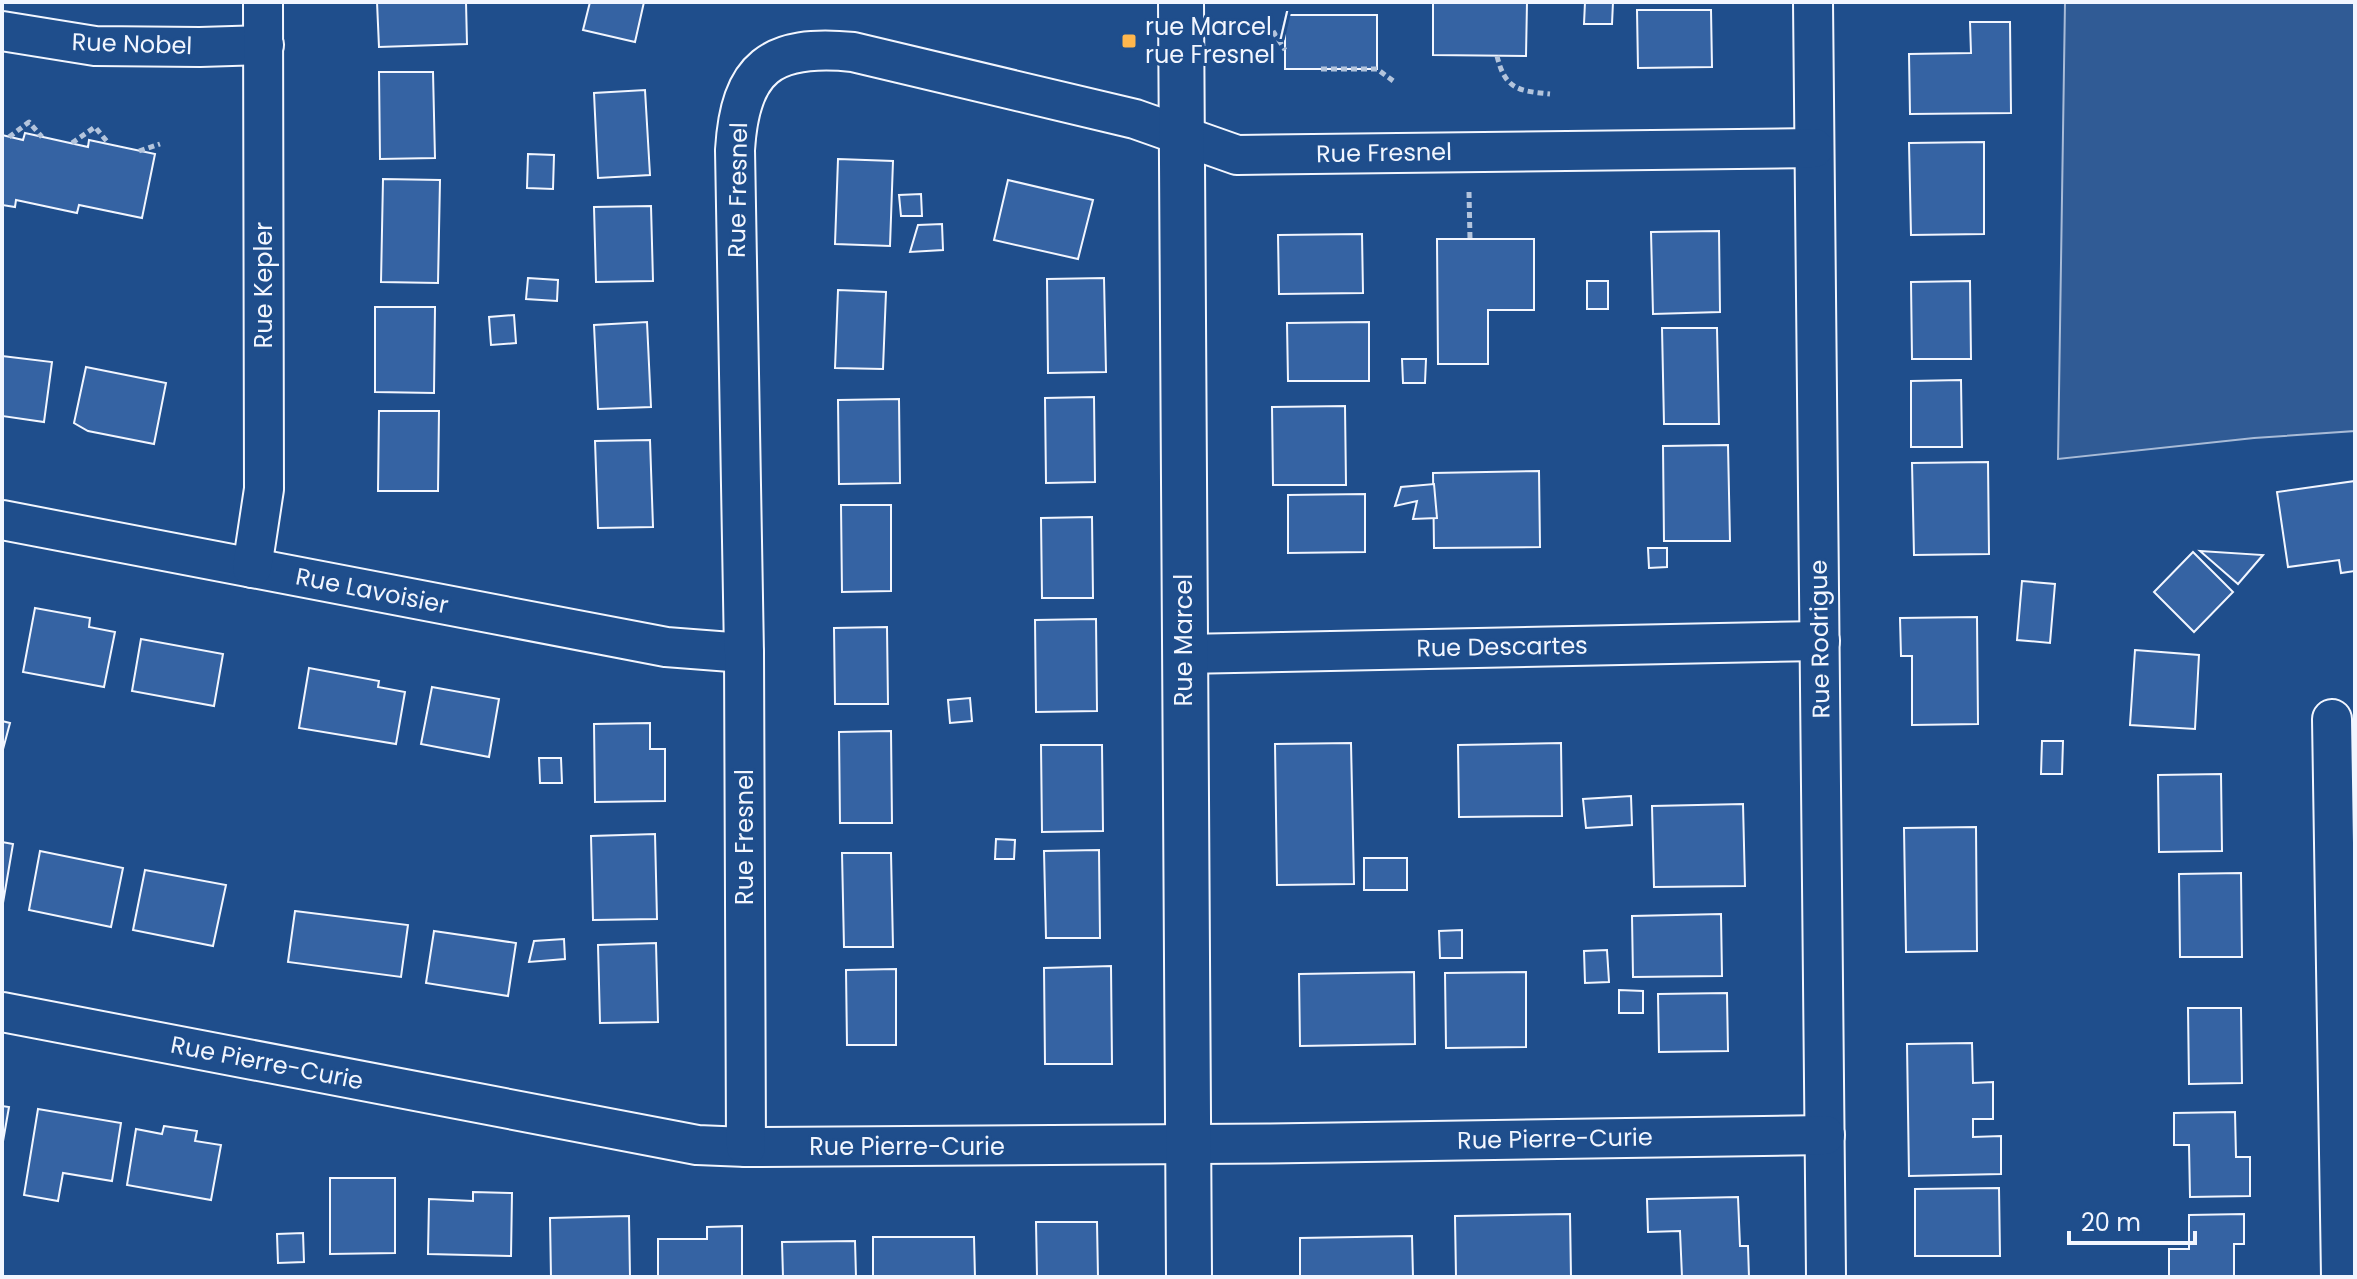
<svg xmlns="http://www.w3.org/2000/svg" width="2357" height="1279" font-family="Poppins,sans-serif">
<style>
.green{fill:#305b95;stroke:#a8bbd7;stroke-width:2}
.building{fill:#3563a3;stroke:#f2f6ff;stroke-width:2}
.lines{fill:none;stroke-linecap:round;stroke-linejoin:round}
.minor-casing{stroke:#f2f6ff;stroke-width:42}
.tertiary-casing{stroke:#f2f6ff;stroke-width:48}
.path{stroke:#b3c4dc;stroke-width:5;stroke-dasharray:6 4;stroke-linecap:butt}
.minor{stroke:#1f4e8c;stroke-width:38}
.tertiary{stroke:#1f4e8c;stroke-width:44}
.poi-dot{fill:#ffb74d;stroke:#1f4e8c;stroke-width:3}
.labels{text-anchor:middle;stroke-width:6;stroke-linejoin:round;paint-order:stroke}
.poi-label{font-size:24px;fill:#f2f6ff;stroke:#1f4e8c;text-anchor:start}
.street-label{font-size:24px;fill:#f2f6ff;stroke:#1f4e8c}
</style>
<rect width="100%" height="100%" fill="#1f4e8c"/>
<path class="green" d="M2065,2H2355V431L2254,438L2058,459Z"/>
<g class="building">
<path d="M377,2H466L467,44L379,47Z"/>
<path d="M590,2H644L635,42L583,30Z"/>
<path d="M1433,2H1527L1526,56L1433,55Z"/>
<path d="M1585,2H1613L1612,24H1584Z"/>
<path d="M1637,10H1711L1712,67L1638,68Z"/>
<rect x="1285" y="15" width="92" height="54"/>
<path d="M1970,22H2010L2011,113L1910,114L1909,54L1971,53Z"/>
<path d="M379,72H433L435,158L380,159Z"/>
<path d="M645,90L650,175L598,178L594,93Z"/>
<path d="M25,133L88,147L89,140L155,154L142,218L79,205L77,213L16,200L15,207L2,205V135L23,140Z"/>
<path d="M1984,142V234L1911,235L1909,143Z"/>
<path d="M528,154L554,155L553,189L527,188Z"/>
<path d="M838,159L893,161L890,246L835,244Z"/>
<path d="M383,179L440,180L438,283L381,282Z"/>
<path d="M1008,180L1093,200L1078,259L994,240Z"/>
<path d="M921,194L922,216H901L899,195Z"/>
<path d="M651,206L653,281L596,282L594,207Z"/>
<path d="M942,224L943,250L910,252L918,225Z"/>
<path d="M1719,231L1720,312L1653,314L1651,232Z"/>
<path d="M1362,234L1363,293L1279,294L1278,235Z"/>
<path d="M1437,239H1534V310H1488V364H1438Z"/>
<path d="M528,278L558,280L557,301L526,299Z"/>
<path d="M1104,278L1106,372L1048,373L1047,279Z"/>
<rect x="1587" y="281" width="21" height="28"/>
<path d="M1970,281L1971,359H1912L1911,282Z"/>
<path d="M838,290L886,292L883,369L835,368Z"/>
<path d="M375,307H435L434,393L375,392Z"/>
<path d="M514,315L516,343L491,345L489,317Z"/>
<path d="M647,322L651,407L598,409L594,325Z"/>
<path d="M1369,322V381H1288L1287,323Z"/>
<path d="M1662,328H1717L1719,424H1664Z"/>
<path d="M2,356L52,362L44,422L2,416Z"/>
<path d="M1402,359H1426L1425,383H1403Z"/>
<path d="M86,367L166,383L154,444L88,431L74,423Z"/>
<path d="M1961,380L1962,447H1911V381Z"/>
<path d="M1094,397L1095,482L1046,483L1045,398Z"/>
<path d="M899,399L900,483L839,484L838,400Z"/>
<path d="M1345,406L1346,485H1273L1272,407Z"/>
<path d="M379,411H439L438,491H378Z"/>
<path d="M650,440L653,527L598,528L595,441Z"/>
<path d="M1728,445L1730,541H1664L1663,446Z"/>
<path d="M1988,462L1989,554L1914,555L1912,463Z"/>
<path d="M1539,471L1540,547L1434,548L1433,473Z"/>
<path d="M2355,481V571L2341,573L2339,560L2288,567L2277,492Z"/>
<path d="M1434,484L1437,518L1413,519L1417,501L1395,506L1401,487Z"/>
<path d="M1365,494V552L1288,553V495Z"/>
<path d="M841,505H891V591L842,592Z"/>
<path d="M1092,517L1093,598H1042L1041,518Z"/>
<path d="M1648,548H1667V567L1649,568Z"/>
<path d="M2200,551L2263,555L2238,584Z"/>
<path d="M2193,552L2233,592L2194,632L2154,592Z"/>
<path d="M2022,581L2055,584L2050,643L2017,640Z"/>
<path d="M35,608L90,618L89,627L115,632L104,687L23,672Z"/>
<path d="M1977,617L1978,724L1912,725V656H1901L1900,618Z"/>
<path d="M1096,619L1097,711L1036,712L1035,620Z"/>
<path d="M887,627L888,704H835L834,628Z"/>
<path d="M141,639L223,654L214,706L132,691Z"/>
<path d="M2135,650L2199,655L2195,729L2130,725Z"/>
<path d="M309,668L379,681L378,687L405,692L396,744L299,728Z"/>
<path d="M432,687L499,699L489,757L421,744Z"/>
<path d="M970,698L972,721L950,723L948,700Z"/>
<path d="M2,721L10,723L2,753Z"/>
<path d="M650,723V749H665V801L595,802L594,724Z"/>
<path d="M891,731L892,823H840L839,732Z"/>
<path d="M2042,741H2063L2062,774H2041Z"/>
<path d="M1351,743L1354,884L1277,885L1275,744Z"/>
<path d="M1561,743L1562,816L1459,817L1458,745Z"/>
<path d="M1041,745H1102L1103,831L1042,832Z"/>
<path d="M539,758H561L562,783H540Z"/>
<path d="M2221,774L2222,851L2159,852L2158,775Z"/>
<path d="M1631,796L1632,825L1586,828L1583,799Z"/>
<path d="M1743,804L1745,886L1654,887L1652,806Z"/>
<path d="M1976,827L1977,951L1906,952L1904,828Z"/>
<path d="M655,834L657,919L593,920L591,836Z"/>
<path d="M996,839L1015,840L1014,859H995Z"/>
<path d="M2,842L13,844L3,903H2Z"/>
<path d="M1099,850L1100,938H1046L1044,851Z"/>
<path d="M40,851L123,868L111,927L29,910Z"/>
<path d="M842,853H891L893,947H844Z"/>
<rect x="1364" y="858" width="43" height="32"/>
<path d="M145,870L226,885L213,946L133,930Z"/>
<path d="M2241,873L2242,957H2180L2179,874Z"/>
<path d="M295,911L408,925L401,977L288,962Z"/>
<path d="M1721,914L1722,976L1633,977L1632,916Z"/>
<path d="M1462,930V958H1440L1439,931Z"/>
<path d="M434,931L516,943L508,996L426,983Z"/>
<path d="M564,939L565,959L529,962L534,941Z"/>
<path d="M656,943L658,1022L600,1023L598,945Z"/>
<path d="M1607,950L1609,982L1585,983L1584,951Z"/>
<path d="M1111,966L1112,1064H1045L1044,968Z"/>
<path d="M896,969V1045H847L846,970Z"/>
<path d="M1414,972L1415,1044L1300,1046L1299,974Z"/>
<path d="M1526,972V1047L1446,1048L1445,973Z"/>
<path d="M1619,990L1643,991V1013H1619Z"/>
<path d="M1727,993L1728,1051L1659,1052L1658,994Z"/>
<path d="M2188,1008H2241L2242,1083L2189,1084Z"/>
<path d="M1972,1043L1973,1083L1993,1082V1119H1973V1137L2001,1136V1174L1909,1176L1907,1044Z"/>
<path d="M2,1106L9,1107L2,1147Z"/>
<path d="M38,1109L121,1123L112,1181L63,1173L58,1201L24,1195Z"/>
<path d="M2235,1112L2236,1157H2250V1196L2190,1197L2189,1145H2174V1113Z"/>
<path d="M164,1126L197,1131L195,1141L221,1145L211,1200L127,1185L136,1129L162,1134Z"/>
<path d="M330,1178H395V1253L330,1254Z"/>
<path d="M1999,1188L2000,1256H1915V1189Z"/>
<path d="M473,1192L512,1193L511,1256L428,1254L429,1199L473,1201Z"/>
<path d="M1738,1197L1740,1246H1748L1749,1277H1682L1680,1231L1648,1232L1647,1199Z"/>
<path d="M1570,1214L1571,1277H1456L1455,1216Z"/>
<path d="M2244,1214V1244H2234V1277H2169V1249H2189V1215Z"/>
<path d="M629,1216L630,1277H551L550,1218Z"/>
<path d="M1036,1222H1097L1098,1277H1037Z"/>
<path d="M742,1226V1277H658V1239H707V1227Z"/>
<path d="M303,1233L304,1262L278,1263L277,1234Z"/>
<path d="M1412,1236L1413,1277H1300V1238Z"/>
<path d="M873,1237H974L975,1277H873Z"/>
<path d="M855,1241L856,1277H783L782,1242Z"/>
</g>
<g class="lines">
<defs>
<g id="minor">
<path d="M1813,2L1826,1277"/>
<path d="M2,31L95,46L200,47L264,45"/>
<path d="M2,520L666,647L744,653"/>
<path d="M252,568L264,489L263,2"/>
<path d="M1184,654L1820,641"/>
<path d="M2332,719L2341,1277"/>
<path d="M2,1012L697,1145L746,1147C1106,1146 1465,1142 1825,1135"/>
<path d="M746,1147L744,653L735,150C740,67 771,44 853,52L1135,119L1237,155L1814,148"/>
</g>
<path id="tertiary" d="M1181,2L1189,1277"/>
</defs>
<use href="#minor" class="minor-casing"/>
<use href="#tertiary" class="tertiary-casing"/>
<g class="path">
<path d="M1273,31L1285,50"/>
<path d="M1497,56C1505,89 1518,91 1550,94"/>
<path d="M1321,69H1377L1396,83"/>
<path d="M9,137L29,122L42,137"/>
<path d="M72,143L95,127L109,144"/>
<path d="M139,151L160,144"/>
<path d="M1469,192L1470,239"/>
</g>
<use href="#minor" class="minor"/>
<use href="#tertiary" class="tertiary"/>
</g>
<rect class="poi-dot" x="1121" y="33" width="16" height="16" rx="4"/>
<g class="labels">
<g class="poi-label">
<text x="1145" y="35">rue Marcel /<tspan x="1145" dy="28">rue Fresnel</tspan></text>
</g>
<g class="street-label">
<text transform="translate(132 44) rotate(2)" y="8">Rue Nobel</text>
<text transform="translate(1384 153) rotate(-1)" y="8">Rue Fresnel</text>
<text transform="translate(738 190) rotate(-89)" y="8">Rue Fresnel</text>
<text transform="translate(264 285) rotate(-90)" y="8">Rue Kepler</text>
<text transform="translate(372 591) rotate(11)" y="8">Rue Lavoisier</text>
<text transform="translate(1820 639) rotate(-91)" y="8">Rue Rodrigue</text>
<text transform="translate(1184 640) rotate(-90)" y="8">Rue Marcel</text>
<text transform="translate(1502 647) rotate(-1)" y="8">Rue Descartes</text>
<text transform="translate(745 837) rotate(-90)" y="8">Rue Fresnel</text>
<text transform="translate(267 1063) rotate(11)" y="8">Rue Pierre-Curie</text>
<text transform="translate(1555 1139) rotate(-1)" y="8">Rue Pierre-Curie</text>
<text x="907" y="1155">Rue Pierre-Curie</text>
</g>
</g>
<rect width="2357" height="1279" fill="none" stroke="#f2f6ff" stroke-width="8"/>
<path d="M2069 1231v12h126v-12" fill="none" stroke="#f2f6ff" stroke-width="4"/>
<text x="2081" y="1231" font-size="24" fill="#f2f6ff" stroke="#1f4e8c" stroke-width="6" paint-order="stroke">20 m</text>
</svg>
